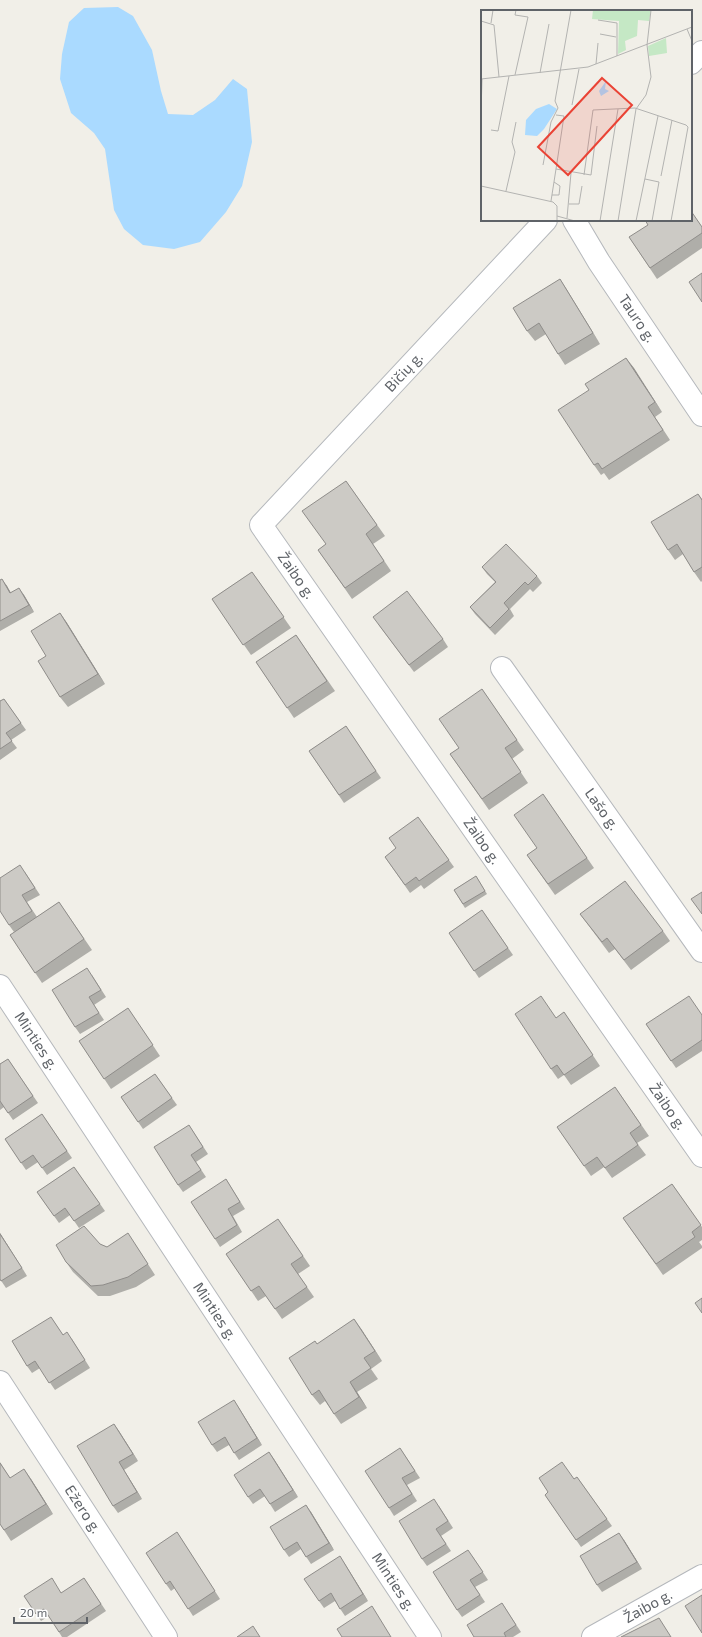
<svg xmlns="http://www.w3.org/2000/svg" width="702" height="1637" font-family="'Exo 2',sans-serif">
<style>
.water{fill:#aadaff}
.lines{fill:none;stroke-linecap:round;stroke-linejoin:round}
.minor-casing{stroke:#b5b8bc;stroke-width:24}
.minor{stroke:#fff;stroke-width:22}
.wall{fill:#afaea9}
.shaded-wall{fill:#8f8d8a}
.building{fill:#cccac5;stroke:#8f8d8a}
.labels{text-anchor:middle;stroke-width:4;stroke-linejoin:round;paint-order:stroke}
.street-label{font-size:15px;fill:#5f6368;stroke:#fff}
.inset-road{fill:none;stroke:#b3b3b1;stroke-width:1}
.view{fill:#ea4335;fill-opacity:0.15;stroke:#ea4335;stroke-width:2}
.inset-edge{fill:none;stroke:#5f6368;stroke-width:2}
</style>
<rect width="100%" height="100%" fill="#f1efe8"/>
<path class="water" d="M118,7L133,16L152,50L161,91L168,114L193,115L215,100L233,79L247,89L252,142L242,186L226,212L200,242L174,249L143,245L124,229L114,210L105,149L94,133L71,113L60,79L62,54L69,22L84,8Z"/>
<g class="lines">
<defs>
<g id="minor">
<path d="M691,63L702,52"/>
<path id="s1" d="M546,220L261,525L702,1156"/>
<path id="s2" d="M574,220L599,262L702,415"/>
<path id="s3" d="M502,668L702,951"/>
<path id="s4" d="M0,986L430,1637"/>
<path id="s5" d="M0,1382L166,1637"/>
<path id="s6" d="M593,1637L702,1576"/>
</g>
</defs>
<use href="#minor" class="minor-casing"/>
<use href="#minor" class="minor"/>
</g>
<g class="wall">
<path d="M702,227V248L657,279L629,237Z"/>
<path d="M560,279L567,290L600,344L565,365L558,354L546,334L535,341L527,331Z"/>
<path d="M626,358L662,412L655,417L670,440L609,480L604,473L601,475L594,465L589,390Z"/>
<path d="M346,481L385,536L373,544L391,571L352,599L318,550L326,544Z"/>
<path d="M698,494L702,499V581L701,582L694,572L683,554L675,560L668,550Z"/>
<path d="M482,567L537,576L542,583L533,592L530,589L510,609L514,616L495,635L475,614L470,607L495,582L487,574Z"/>
<path d="M252,572L291,628L251,655L212,599Z"/>
<path d="M0,580L7,586L10,592L24,595L34,612L0,631Z"/>
<path d="M60,613L67,623L105,684L68,707L60,697L46,656Z"/>
<path d="M378,624L443,639L448,647L414,672Z"/>
<path d="M296,635L335,691L294,718L256,662Z"/>
<path d="M482,689L524,750L512,759L528,783L489,810L450,754L459,748Z"/>
<path d="M4,699L26,730L11,740L17,748L0,760V701Z"/>
<path d="M346,726L381,778L344,803L309,751Z"/>
<path d="M543,794L594,868L555,895L527,855L537,848Z"/>
<path d="M418,817L454,867L424,889L421,885L410,893L385,857L396,848Z"/>
<path d="M25,872L40,895L27,902L37,917L59,902L92,950L42,983L10,935L25,925L14,932L9,925Z"/>
<path d="M476,876L487,894L465,908L454,890Z"/>
<path d="M482,910L513,955L479,978L449,933Z"/>
<path d="M580,914L663,931L670,941L631,970L615,949L609,953Z"/>
<path d="M92,975L106,997L94,1005L104,1020L80,1034L75,1027Z"/>
<path d="M128,1008L160,1056L111,1089L79,1041Z"/>
<path d="M564,1012L600,1066L571,1085L564,1075L558,1079L551,1069L556,1018Z"/>
<path d="M702,1015V1051L676,1068L646,1024Z"/>
<path d="M8,1059L38,1103L13,1120L4,1107L0,1110V1064Z"/>
<path d="M155,1074L177,1105L143,1129L121,1097Z"/>
<path d="M615,1087L649,1136L637,1143L646,1155L612,1178L604,1167L591,1176L557,1127Z"/>
<path d="M42,1114L72,1158L47,1175L38,1162L26,1170L5,1139Z"/>
<path d="M189,1125L208,1154L196,1162L206,1177L183,1192L178,1185Z"/>
<path d="M74,1167L105,1211L79,1228L70,1215L59,1223L37,1192Z"/>
<path d="M226,1179L245,1209L233,1216L242,1232L220,1247L215,1239Z"/>
<path d="M672,1184L702,1227V1240L699,1242L702,1246V1248L663,1275L623,1218Z"/>
<path d="M278,1219L310,1266L298,1274L314,1297L282,1319L266,1296L258,1301L226,1254Z"/>
<path d="M0,1233L27,1276L6,1288L0,1279Z"/>
<path d="M100,1244L107,1247L135,1244L155,1275L136,1287L110,1296H98L73,1272L66,1262Z"/>
<path d="M51,1317L63,1335L72,1339L90,1368L55,1390L40,1368L32,1373L27,1366Z"/>
<path d="M354,1319L382,1361L371,1369L378,1379L357,1392L367,1408L341,1424L325,1401L320,1405L312,1395Z"/>
<path d="M239,1408L262,1445L239,1460L229,1445L217,1452L212,1445Z"/>
<path d="M114,1424L138,1461L124,1470L142,1499L118,1513L113,1506Z"/>
<path d="M400,1448L420,1478L407,1485L417,1501L394,1516L389,1508Z"/>
<path d="M269,1452L298,1497L275,1512L265,1496L253,1504L248,1497Z"/>
<path d="M0,1462L10,1478L31,1479L53,1514L11,1541L0,1524Z"/>
<path d="M577,1477L612,1526L581,1547L545,1495L574,1479Z"/>
<path d="M439,1506L453,1528L441,1536L451,1551L427,1566L422,1559Z"/>
<path d="M311,1512L334,1550L311,1564L301,1549L289,1557L284,1550Z"/>
<path d="M177,1532L220,1599L193,1616L175,1588L171,1591L166,1584Z"/>
<path d="M624,1540L642,1569L602,1592L597,1585Z"/>
<path d="M473,1557L488,1580L475,1587L485,1602L462,1617L457,1610Z"/>
<path d="M345,1564L368,1601L345,1616L335,1601L324,1608L319,1601Z"/>
<path d="M84,1578L106,1611L67,1637H62L49,1616L41,1621L24,1596L62,1593Z"/>
<path d="M502,1603L521,1632L513,1637H474Z"/>
</g>
<g class="shaded-wall">
<path d="M560,279L567,290L600,344L593,333Z"/>
<path d="M626,358L634,368L662,412L655,402Z"/>
<path d="M2,579L7,586L15,600L10,593Z"/>
<path d="M19,588L24,595L34,612L29,605Z"/>
<path d="M60,613L67,623L105,684L98,674Z"/>
<path d="M0,1233L27,1276L0,1234Z"/>
<path d="M354,1319L362,1330L382,1361L375,1351Z"/>
<path d="M350,1382L357,1392L367,1408L359,1397Z"/>
<path d="M234,1400L239,1408L262,1445L257,1438Z"/>
<path d="M114,1424L119,1431L138,1461L133,1454Z"/>
<path d="M269,1452L274,1459L298,1497L293,1490Z"/>
<path d="M119,1462L124,1470L142,1499L137,1492Z"/>
<path d="M24,1469L31,1479L53,1514L46,1504Z"/>
<path d="M306,1505L311,1512L334,1550L329,1543Z"/>
<path d="M619,1533L624,1540L642,1569L637,1562Z"/>
<path d="M340,1556L345,1564L368,1601L363,1594Z"/>
</g>
<g class="building">
<path d="M691,211L702,227V233L650,268L629,237L648,225L645,220H691Z"/>
<path d="M702,273V302L689,282Z"/>
<path d="M560,279L593,333L558,354L539,323L527,331L513,308Z"/>
<path d="M626,358L655,402L648,407L663,430L602,469L598,463L594,465L558,410L589,390L585,384Z"/>
<path d="M346,481L377,525L366,534L384,561L345,588L318,550L326,544L302,511Z"/>
<path d="M698,494L702,500V567L694,572L677,544L668,550L651,522Z"/>
<path d="M506,544L537,576L528,585L525,582L504,603L509,609L490,628L470,607L496,582L482,567Z"/>
<path d="M252,572L284,617L243,645L212,599Z"/>
<path d="M2,579L10,593L19,588L29,605L0,621V580Z"/>
<path d="M407,591L443,639L409,665L373,617Z"/>
<path d="M60,613L98,674L60,697L38,661L46,656L31,631Z"/>
<path d="M296,635L327,681L287,708L256,662Z"/>
<path d="M482,689L517,740L505,748L521,772L482,799L450,754L459,748L439,719Z"/>
<path d="M4,699L21,723L6,733L12,741L0,749V701Z"/>
<path d="M346,726L376,771L339,795L309,751Z"/>
<path d="M543,794L587,858L548,884L527,855L537,848L514,815Z"/>
<path d="M418,817L449,860L419,881L416,877L405,885L385,857L396,848L389,838Z"/>
<path d="M20,865L35,888L22,895L32,911L9,925L0,911V878Z"/>
<path d="M476,876L485,891L463,904L454,890Z"/>
<path d="M625,881L663,931L624,960L607,938L602,942L580,914Z"/>
<path d="M702,892V914L691,899Z"/>
<path d="M59,902L84,939L35,973L10,935Z"/>
<path d="M482,910L508,948L474,971L449,933Z"/>
<path d="M87,968L101,990L89,997L99,1013L75,1027L52,990Z"/>
<path d="M541,996L556,1018L564,1012L593,1055L564,1075L557,1065L551,1069L515,1014Z"/>
<path d="M689,996L702,1015V1040L671,1061L646,1024Z"/>
<path d="M128,1008L153,1045L104,1079L79,1041Z"/>
<path d="M8,1059L33,1096L8,1113L0,1101V1064Z"/>
<path d="M155,1074L172,1098L138,1122L121,1097Z"/>
<path d="M615,1087L641,1125L630,1133L638,1145L605,1168L597,1157L584,1166L557,1127Z"/>
<path d="M42,1114L67,1151L42,1168L33,1155L21,1163L5,1139Z"/>
<path d="M189,1125L203,1147L191,1155L201,1170L178,1185L154,1147Z"/>
<path d="M74,1167L100,1204L74,1221L65,1208L54,1216L37,1192Z"/>
<path d="M226,1179L240,1202L228,1209L237,1225L215,1239L191,1202Z"/>
<path d="M672,1184L701,1225L692,1232L695,1237L656,1264L623,1218Z"/>
<path d="M278,1219L303,1256L291,1264L307,1287L275,1309L259,1286L251,1291L226,1254Z"/>
<path d="M84,1226L100,1244L107,1247L128,1233L148,1264L128,1277L103,1285L91,1286L66,1262L56,1245Z"/>
<path d="M0,1234L22,1268L1,1281L0,1279Z"/>
<path d="M702,1298V1313L695,1303Z"/>
<path d="M51,1317L63,1335L67,1332L85,1360L49,1383L35,1361L27,1366L12,1341Z"/>
<path d="M354,1319L375,1351L364,1358L371,1368L350,1382L359,1397L334,1414L319,1390L312,1395L289,1358L315,1341L317,1344Z"/>
<path d="M234,1400L257,1438L234,1453L225,1437L212,1445L198,1422Z"/>
<path d="M114,1424L133,1454L119,1462L137,1492L113,1506L77,1446Z"/>
<path d="M400,1448L415,1471L402,1478L412,1494L389,1508L365,1471Z"/>
<path d="M269,1452L293,1490L270,1504L260,1489L248,1497L234,1475Z"/>
<path d="M562,1462L574,1479L577,1477L607,1519L576,1540L545,1495L548,1492L539,1478Z"/>
<path d="M0,1463L10,1478L24,1469L46,1504L4,1530L0,1524Z"/>
<path d="M434,1499L448,1521L436,1529L446,1544L422,1559L399,1521Z"/>
<path d="M306,1505L329,1543L306,1557L297,1542L284,1550L270,1527Z"/>
<path d="M177,1532L215,1591L188,1609L170,1581L166,1584L146,1553Z"/>
<path d="M619,1533L637,1562L597,1585L580,1556Z"/>
<path d="M468,1550L483,1572L470,1580L480,1595L457,1610L433,1572Z"/>
<path d="M340,1556L363,1594L340,1609L331,1593L319,1601L304,1579Z"/>
<path d="M52,1578L61,1593L84,1578L101,1604L59,1632L44,1609L36,1614L24,1596Z"/>
<path d="M702,1595V1633L685,1606Z"/>
<path d="M502,1603L516,1625L504,1633L506,1637H474L467,1625Z"/>
<path d="M372,1606L391,1637H342L337,1629Z"/>
<path d="M659,1618L671,1637H621Z"/>
<path d="M253,1626L260,1637H237Z"/>
</g>
<g class="labels">
<g class="street-label">
<text dy="5" stroke="none"><textPath href="#s2" startOffset="117">Tauro g.</textPath></text>
<text transform="translate(404 372) rotate(-47)" y="5">Bičių g.</text>
<text dy="5" stroke="none"><textPath href="#s1" startOffset="479">Žaibo g.</textPath></text>
<text dy="5" stroke="none"><textPath href="#s3" startOffset="173">Lašo g.</textPath></text>
<text dy="5" stroke="none"><textPath href="#s1" startOffset="803">Žaibo g.</textPath></text>
<text dy="5" stroke="none"><textPath href="#s4" startOffset="66">Minties g.</textPath></text>
<text dy="5" stroke="none"><textPath href="#s1" startOffset="1127">Žaibo g.</textPath></text>
<text dy="5" stroke="none"><textPath href="#s4" startOffset="390">Minties g.</textPath></text>
<text dy="5" stroke="none"><textPath href="#s5" startOffset="152">Ežero g.</textPath></text>
<text dy="5" stroke="none"><textPath href="#s4" startOffset="714">Minties g.</textPath></text>
<text dy="5" stroke="none"><textPath href="#s6" startOffset="63">Žaibo g.</textPath></text>
</g>
</g>
<g transform="translate(481 10)">
<rect width="211" height="211" fill="#f1efe8"/>
<path d="M112,0H170L168,11L157,10L156,26L144,31L145,40L137,44L138,11L111,9ZM185,28L186,43L168,46L167,36Z" fill="#c5e8c5"/>
<path d="M125,71L124,79L128,81L120,86L118,81ZM68,94L76,99L63,119L56,126L44,125L45,110L55,99Z" fill="#aadaff"/>
<path class="inset-road" d="M117,10L136,13V46M0,11L13,15L18,67M10,13L12,0M206,19L211,31M119,24L135,27M115,54L117,33M59,63L68,14M34,65L47,7L34,5L35,0M0,69L107,57L211,17M91,95L98,59M0,102L1,69M75,105L83,106L75,159M10,120L17,121L28,66M62,155L70,112L77,98L74,91L90,0M103,165L112,100L154,98L205,115L207,117L190,211M180,166L191,110M164,169L178,172L171,211M0,176L72,192L76,196V211M25,181L34,142L31,132L35,112M71,185H78L79,176L73,172M70,191L75,159L110,165L116,116M88,194H98L101,176M76,206L94,211M86,208L90,163M119,211L137,99M137,211L155,99L165,85L170,67L166,35L170,0M155,211L177,106"/>
<path class="view" d="M121,68L151,95L87,165L57,137Z"/>
<rect width="211" height="211" class="inset-edge"/>
</g>
<path d="M14 1617v6h73v-6" fill="none" stroke="#5f6368" stroke-width="2"/>
<text x="20" y="1617" font-size="12" fill="#5f6368" stroke="#ffffff" stroke-width="3" paint-order="stroke">20 m</text>
</svg>
